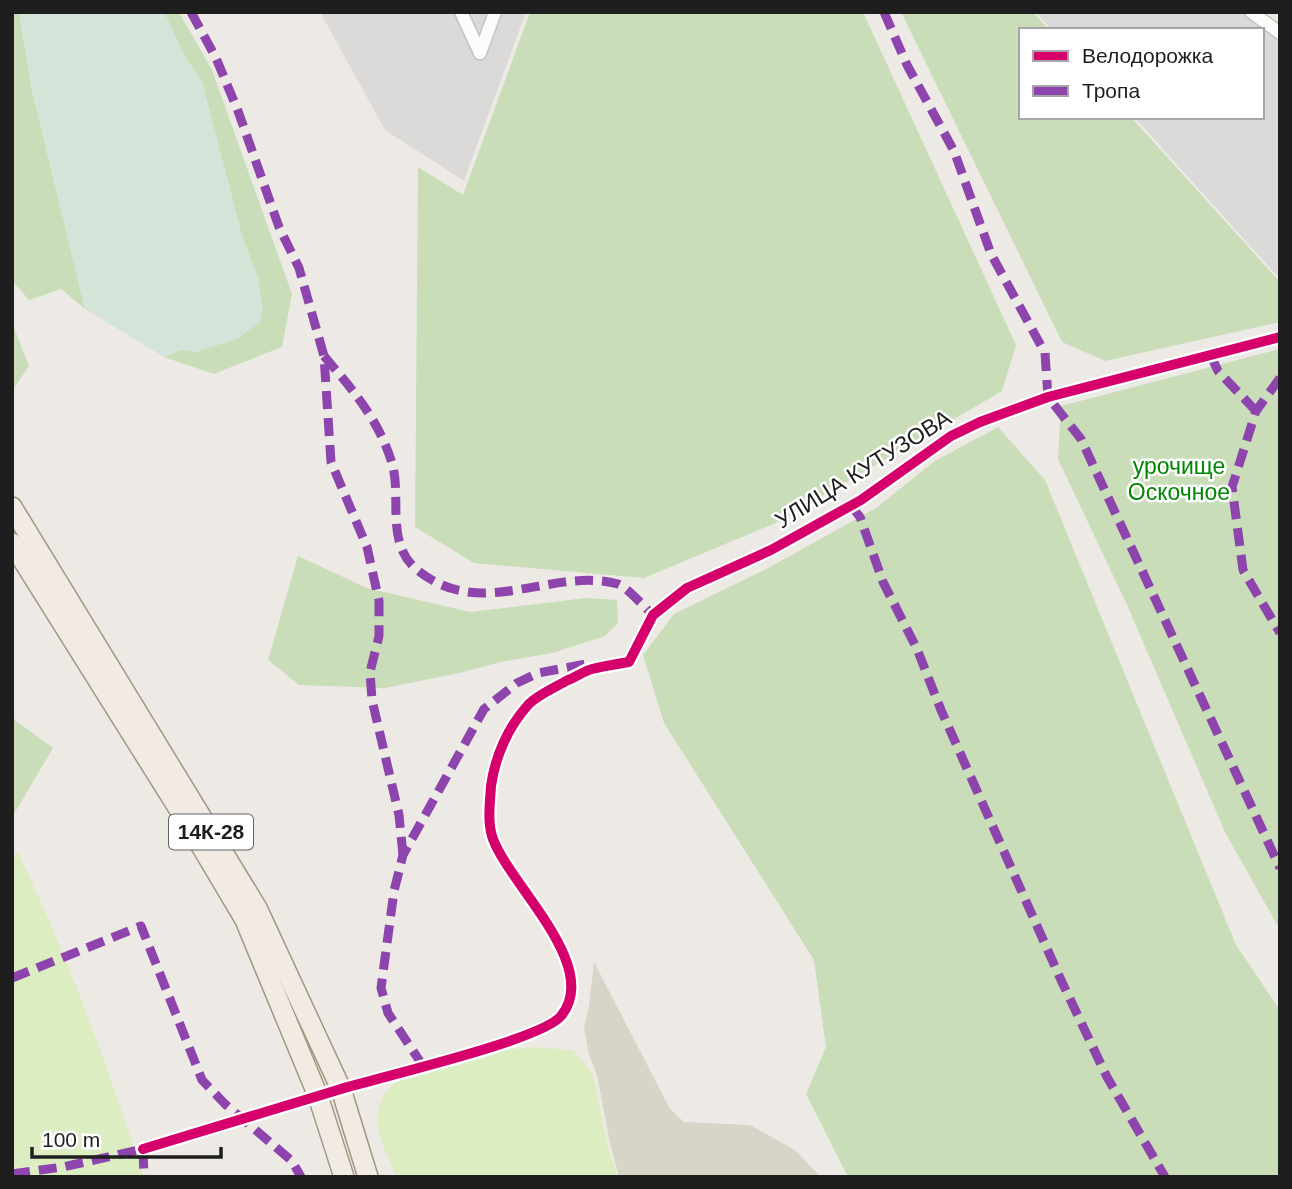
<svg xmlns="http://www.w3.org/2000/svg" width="1292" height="1189" font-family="Arial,sans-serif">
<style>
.residential{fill:#dcdad8}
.construction{fill:#d7d5c7}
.grass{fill:#dcedc2}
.forest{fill:#c9ddb9}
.wetland{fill:#d4e4d9}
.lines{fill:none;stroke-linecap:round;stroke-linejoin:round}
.street-casing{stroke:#c5c4c2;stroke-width:15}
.primary-casing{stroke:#a39682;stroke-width:22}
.street{stroke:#fcfcfb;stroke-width:12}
.primary{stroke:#f1ebe3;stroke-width:19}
.quiet{stroke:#8e44ad;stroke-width:9;stroke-dasharray:18 9;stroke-linecap:butt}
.cycleway-casing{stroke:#fff;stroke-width:15}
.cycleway{stroke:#d6006c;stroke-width:10}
.labels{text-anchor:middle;stroke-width:5;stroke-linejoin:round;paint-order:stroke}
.shield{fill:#fff;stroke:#626262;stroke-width:2}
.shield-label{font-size:21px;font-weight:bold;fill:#1e1e1e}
.park-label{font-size:23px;fill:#028604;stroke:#fff}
.street-label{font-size:23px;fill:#1e1e1e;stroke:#fff}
</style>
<rect width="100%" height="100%" fill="#edeae6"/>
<g class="residential">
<path d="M320,12H526L464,181L385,130Z"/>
<path d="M1035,12H1246L1280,37V279L1134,117H1262V30H1052Z"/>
</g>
<path class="construction" d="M594,962L670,1109L684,1122L750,1125L795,1150L821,1177H619L610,1143L597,1075L589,1055L584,1028L589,1005Z"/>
<g class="grass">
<path d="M18,853C69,958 107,1066 144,1177H12V855Z"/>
<path d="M530,1047L573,1050L593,1074L607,1142L617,1177H397C391,1162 379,1142 378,1126C371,1057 483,1055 530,1047Z"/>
</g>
<g class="forest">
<path d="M12,12H19L32,90L85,309L61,289L29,300L12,280Z"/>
<path d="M164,12H179L212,70L292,294L282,347L214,374L164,357L181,350L196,352L258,278L242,236L202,82L185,57Z"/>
<path d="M530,12H863L1016,345L1002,391L778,522L644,578L474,563L415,527L418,167L463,195Z"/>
<path d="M901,12H1033L1049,30H1021V117H1131L1280,282V322L1105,361L1062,342Z"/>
<path d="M12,323L29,366L12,391Z"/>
<path d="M1280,349V930L1225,832L1127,605L1058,459L1061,406Z"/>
<path d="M998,427L1045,480L1236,945L1280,1010V1177H848L806,1094L826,1047L814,960L664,723L643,655L674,614L770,567L876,508L935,461Z"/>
<path d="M298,556L367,588L470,612L586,598L617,600L618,623L605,636L552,653L501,662L459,673L385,688L299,685L268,660Z"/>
<path d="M12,718L53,748L12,817Z"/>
</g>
<path class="wetland" d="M19,12H164L185,57L202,82L242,236L258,278L263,308L260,322L237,339L196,352L181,350L164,357L85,309L32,90Z"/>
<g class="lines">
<defs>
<g id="street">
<path d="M461,12L480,53"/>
<path d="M1251,12L1280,33"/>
<path d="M480,53L495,12"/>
<path d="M143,1149C209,1129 275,1109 341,1089C380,1077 542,1040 561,1016C602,967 510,885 493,839C487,823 490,803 491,786C495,757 508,727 528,705C537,695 556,687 568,680C576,677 584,671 592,669C604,666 617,664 629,662L653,615L687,588L771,550L861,500L951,436L980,422L1048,397L1280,337"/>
</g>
<g id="primary">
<path d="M12,507L257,908L341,1089L368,1177"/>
<path d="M12,543L185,819L245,920L318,1096L344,1177"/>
</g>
</defs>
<use href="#street" class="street-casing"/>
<use href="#primary" class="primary-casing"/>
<use href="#street" class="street"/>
<use href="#primary" class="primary"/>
<g class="quiet">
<path d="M191,12L216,58L238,111L279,227L299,268L324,356L331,462L367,547L379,601V636L370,672L372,700L399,815L403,855"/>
<path d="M884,12L907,65L954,151L991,254L1045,353L1048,397L1081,439L1280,868"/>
<path d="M324,356C352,389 379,420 392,463C402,497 385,542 416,569C481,623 551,566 618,584C627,587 645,608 653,615"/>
<path d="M1211,356L1218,371L1256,411"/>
<path d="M1280,378L1256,411L1232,487L1243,570L1280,633"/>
<path d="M851,506L860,517L883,582L917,649L941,710L1061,980L1107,1077L1165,1177"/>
<path d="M12,978L141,926L202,1080L225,1104L292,1161L301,1177"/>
<path d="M423,1066L388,1013L381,988L394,891L403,855L484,709L517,683L538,673L591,663"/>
<path d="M12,1174L63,1167L143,1149L144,1177"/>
</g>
<defs>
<path id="cycleway" d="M143,1149C209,1129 275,1109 341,1089C380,1077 542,1040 561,1016C602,967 510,885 493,839C487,823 490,803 491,786C495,757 508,727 528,705C537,695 556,687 568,680C576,677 584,671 592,669C604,666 617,664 629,662L653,615L687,588L771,550L861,500L951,436L980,422L1048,397L1280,337"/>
</defs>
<use href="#cycleway" class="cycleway-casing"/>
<use href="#cycleway" class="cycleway"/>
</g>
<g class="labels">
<rect class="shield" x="169" y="814.5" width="84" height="35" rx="5"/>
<g class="shield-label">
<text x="211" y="839">14К-28</text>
</g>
<g class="park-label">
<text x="1179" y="474">урочище<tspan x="1179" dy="26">Оскочное</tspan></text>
</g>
<g class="street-label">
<text transform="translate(863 469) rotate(-32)" y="8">УЛИЦА КУТУЗОВА</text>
</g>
</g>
<rect width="1292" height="1189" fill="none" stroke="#1e1e1e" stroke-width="28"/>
<rect x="1019" y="28" width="245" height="91" fill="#ffffff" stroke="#a5a5a5" stroke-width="2"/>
<rect x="1033" y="51" width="35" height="10" fill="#d6006c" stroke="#a5a5a5" stroke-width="2"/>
<text x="1082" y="63" font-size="21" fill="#1e1e1e">Велодорожка</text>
<rect x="1033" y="86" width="35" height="10" fill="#8e44ad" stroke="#a5a5a5" stroke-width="2"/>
<text x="1082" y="98" font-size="21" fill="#1e1e1e">Тропа</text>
<path d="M32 1147v10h189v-10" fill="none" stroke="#1e1e1e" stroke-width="3.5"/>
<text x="42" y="1147" font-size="21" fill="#1e1e1e" stroke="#ffffff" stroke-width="5" paint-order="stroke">100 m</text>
</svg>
